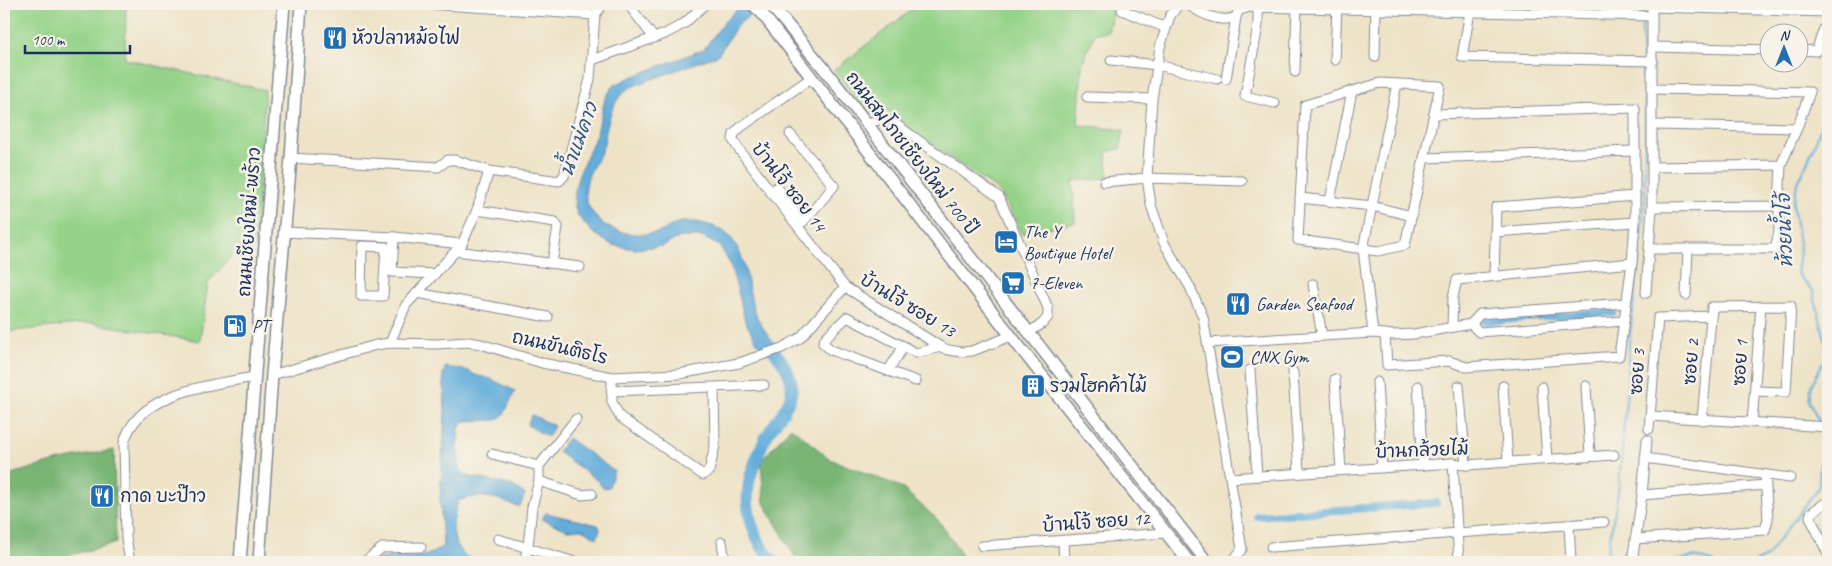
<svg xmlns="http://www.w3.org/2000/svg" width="1832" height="566" font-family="Caveat,'Playpen Sans Thai',sans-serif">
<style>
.green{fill:#95d389;stroke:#588174}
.forest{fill:#78b575;stroke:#4a726a}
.water{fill:#63addb;stroke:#3f6e9c}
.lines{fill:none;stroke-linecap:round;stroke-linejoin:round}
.stream{stroke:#63addb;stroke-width:2}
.canal{stroke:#63addb;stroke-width:8}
.river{stroke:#63addb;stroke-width:12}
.minor-casing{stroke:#848992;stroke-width:11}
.major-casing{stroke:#848992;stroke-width:14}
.minor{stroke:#fff;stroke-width:9}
.major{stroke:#fff;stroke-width:11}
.labels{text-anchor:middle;stroke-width:5;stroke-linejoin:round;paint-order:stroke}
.poi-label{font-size:18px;fill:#1b2f5e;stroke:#f7f3e8;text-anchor:start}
.street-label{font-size:18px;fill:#1b2f5e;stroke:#f7f3e8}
.water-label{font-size:19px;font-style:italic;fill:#315584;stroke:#f7f3e8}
</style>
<rect width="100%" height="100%" fill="#f7f3e8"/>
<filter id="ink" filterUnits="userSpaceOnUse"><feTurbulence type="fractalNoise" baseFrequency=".02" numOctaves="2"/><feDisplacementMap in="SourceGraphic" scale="10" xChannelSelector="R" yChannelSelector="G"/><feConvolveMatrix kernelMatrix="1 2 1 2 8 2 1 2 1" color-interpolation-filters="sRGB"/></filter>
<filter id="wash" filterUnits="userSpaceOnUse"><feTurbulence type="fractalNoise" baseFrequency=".0096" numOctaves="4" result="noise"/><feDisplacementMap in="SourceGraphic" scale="20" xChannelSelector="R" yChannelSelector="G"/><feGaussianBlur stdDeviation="1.12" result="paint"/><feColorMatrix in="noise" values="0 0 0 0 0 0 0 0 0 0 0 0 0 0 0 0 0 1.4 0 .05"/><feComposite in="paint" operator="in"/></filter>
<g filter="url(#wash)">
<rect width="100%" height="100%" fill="#eee3c7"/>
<g class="green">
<path d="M4,4H126L125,59L265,90L255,247L240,246L208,283L200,341L90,323L4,332Z"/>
<path d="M919,4H1114L1108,32L1095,33L1082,64L1078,125L1124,130L1120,149L1107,152L1108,178L1073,181L1075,222L1022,234L1002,195L992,186L899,123L901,118L885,110L869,115L834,70Z"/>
</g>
<g class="forest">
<path d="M791,427L830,459L901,487L939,521L961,553L962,562H842L797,560L764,503L761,461Z"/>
<path d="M114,450L116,543L45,562H4V476L60,460Z"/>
</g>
<g class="water">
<path d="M743,4H763L737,26L718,55L636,85C632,87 626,89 623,93C612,104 607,123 605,138C603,157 588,168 586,186C584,200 588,207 596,217C610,234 639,237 660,232C666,230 671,225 677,223C690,219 716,224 727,234C748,253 746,287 755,312C758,323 768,334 775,344L761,349L745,321L739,295L730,264L720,246L702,237H680L663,246L634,249L612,245L592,232L578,216L575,207V189L579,174L597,133L605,99L613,86L629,78L704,49L725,21Z"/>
<path d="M446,367L469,371L475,375L491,379L515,391L504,414L497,420L465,421L459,428L457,449L460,470L467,476L511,485L525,494L520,506C512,506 508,503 501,500C488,496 471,495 458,501C452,518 449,546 467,557C472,560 478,561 483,562H372C395,551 419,566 443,546L440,499L445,412L443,373Z"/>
<path d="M532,415L554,426L548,437L527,425Z"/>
<path d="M568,438L614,471L609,487L603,488L598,481L558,452Z"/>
<path d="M546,513L598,525L600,529L597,538L582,529L568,530L541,519Z"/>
</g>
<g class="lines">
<g class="stream">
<path d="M1643,14V4"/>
<path d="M1642,59V19"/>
<path d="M1820,423L1809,401L1811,386L1828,352L1813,291L1797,273L1800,251L1793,204L1797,185L1813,149L1828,107"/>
<path d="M1255,562L1260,561L1264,562"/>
<path d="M1606,562L1619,486L1627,388L1629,346L1645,198V111L1642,64"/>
<path d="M1673,562C1691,556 1696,556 1714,562"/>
<path d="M1756,562L1766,557L1819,487L1822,430"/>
</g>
<g class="canal">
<path d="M1485,321L1613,312"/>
<path d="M1257,516L1436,503"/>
</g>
<path class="river" d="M759,334C771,348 787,363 791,381C796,403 774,421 765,439C759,452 752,467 749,482C744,510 754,544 775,562"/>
</g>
</g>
<g filter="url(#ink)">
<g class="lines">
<defs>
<g id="minor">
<path d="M427,4L595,15"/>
<path d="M628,4L654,38"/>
<path d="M1123,4L1122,10L1166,28"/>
<path d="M1179,4L1170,16L1160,47L1152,99L1147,178L1151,205L1164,243L1190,287L1203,317L1242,549L1232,562"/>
<path d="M1187,4C1200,13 1220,24 1236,17L1240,6"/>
<path d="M1258,4V26L1245,96L1275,103"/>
<path d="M1240,10L1250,7L1652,16V207L1646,293"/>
<path d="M1470,12L1462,57L1653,61"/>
<path d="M1652,16V7L1828,12"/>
<path d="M1653,47L1770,50"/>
<path d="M1800,50L1816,51L1824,29L1828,24"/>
<path d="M1375,57L1376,9"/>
<path d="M592,60L665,34L685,23L705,4"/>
<path d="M1111,60L1157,65L1217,79"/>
<path d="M1335,60L1337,4"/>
<path d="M1295,72L1297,4"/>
<path d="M811,78L741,127L734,134L733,140L738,148L771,192L845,287L941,347L948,350L962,352L972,351L1011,336"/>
<path d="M1226,79L1236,17"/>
<path d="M1380,83L1440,86L1405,245L1378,251L1298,240L1305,105Z"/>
<path d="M1087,97L1152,99"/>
<path d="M867,123L883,119L891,121L999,197L1048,308V317L1042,324L1029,332"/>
<path d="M1653,125L1797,128L1810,92L1653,89"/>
<path d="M291,158L438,167L448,160H455L489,171L559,181L564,176L590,79L595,15L603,4"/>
<path d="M1424,158L1635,151"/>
<path d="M1653,167L1781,165L1797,128"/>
<path d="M1104,182L1147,178L1242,181"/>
<path d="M771,192L777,187L803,222L834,186L790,134"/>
<path d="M1300,198L1372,206L1412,216"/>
<path d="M1330,201L1352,91"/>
<path d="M1652,207L1779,206L1781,165"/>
<path d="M477,210L555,222L558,227L552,263"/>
<path d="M284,232L394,237L462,244"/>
<path d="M1495,232L1635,222"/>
<path d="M394,237L392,272L435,274"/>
<path d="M362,246L386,247L383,296H361Z"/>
<path d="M1649,249H1775L1779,232V206"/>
<path d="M456,251L580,267"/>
<path d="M1494,276L1496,207L1635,196"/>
<path d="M1313,284L1322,336"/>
<path d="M417,293L548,317"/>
<path d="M1686,295L1688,249"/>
<path d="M1471,324L1479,332L1624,321"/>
<path d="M1452,326L1453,297L1457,280L1632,263"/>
<path d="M1373,333L1363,249L1397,84"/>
<path d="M1385,334L1387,365L1449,361L1466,367L1619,356L1632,263L1635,222V108L1434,114"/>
<path d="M390,343L406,305L462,244L477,210L489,171"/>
<path d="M1208,343L1373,333L1393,335L1414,334L1471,324L1480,314L1626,303"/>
<path d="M1250,370L1257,476"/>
<path d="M888,371L904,346"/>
<path d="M1293,372L1299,473"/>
<path d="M272,375L376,345L390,343L436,344L469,342L481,344L542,363L612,377L679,374L739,363L782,348L800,338L845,287"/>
<path d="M612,377V402L620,417L703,475L709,471L715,446L714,388"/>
<path d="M1335,379L1341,470"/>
<path d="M916,381L831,350L823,343L826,337L847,317L916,353L941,347"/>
<path d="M1377,382L1382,468"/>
<path d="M1418,386L1423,465"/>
<path d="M1459,386L1466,465"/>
<path d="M1503,386L1508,462"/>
<path d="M1586,386L1590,456"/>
<path d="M1542,387L1547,459"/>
<path d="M611,391L764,385"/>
<path d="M1650,416L1828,427"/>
<path d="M1702,420L1712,307L1791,306L1786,392L1755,391"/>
<path d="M1752,423L1761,306"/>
<path d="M1649,429L1658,318L1711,316"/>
<path d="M492,454L539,466"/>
<path d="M1645,458L1790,478"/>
<path d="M1453,463L1459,562"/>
<path d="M1231,478L1453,463L1466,465L1614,455"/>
<path d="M539,481L582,495L592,494"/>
<path d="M1642,495L1766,485"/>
<path d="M1828,501L1811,513L1810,517L1828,554"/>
<path d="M1569,525L1571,562"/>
<path d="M498,539L575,562"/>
<path d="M1635,539L1765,530L1768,519L1765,475"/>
<path d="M1063,541L1064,562"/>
<path d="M722,542L725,562"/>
<path d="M982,546L1166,533"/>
<path d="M1271,547L1604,522"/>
<path d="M130,562L126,538L124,443C137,392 211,385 254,377"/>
<path d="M364,562L382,548L421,547"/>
<path d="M524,562L528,547L532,507L539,481V466L576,419"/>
<path d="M1632,562L1642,495L1647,440"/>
</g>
<g id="major">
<path d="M752,4L761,12L1011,336L1189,562"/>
<path d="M770,4L826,71L1207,562"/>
<path d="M240,562L284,4"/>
<path d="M259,562L272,375L291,158L301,4"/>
</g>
</defs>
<use href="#minor" class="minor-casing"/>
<use href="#major" class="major-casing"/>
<use href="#minor" class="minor"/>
<use href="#major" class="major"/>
</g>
</g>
<defs>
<symbol id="restaurant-square" viewBox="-11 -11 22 22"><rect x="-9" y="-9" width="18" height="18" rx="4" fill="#1f6fb2" stroke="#f7f3e8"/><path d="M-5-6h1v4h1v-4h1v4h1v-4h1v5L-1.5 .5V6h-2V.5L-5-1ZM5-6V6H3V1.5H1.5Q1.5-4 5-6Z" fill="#fff"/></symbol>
<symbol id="hotel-square" viewBox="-11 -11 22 22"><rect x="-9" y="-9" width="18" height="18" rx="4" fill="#1f6fb2" stroke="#f7f3e8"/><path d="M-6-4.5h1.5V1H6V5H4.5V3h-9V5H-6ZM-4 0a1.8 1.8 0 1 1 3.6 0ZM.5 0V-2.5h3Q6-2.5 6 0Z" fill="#fff"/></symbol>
<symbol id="supermarket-square" viewBox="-11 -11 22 22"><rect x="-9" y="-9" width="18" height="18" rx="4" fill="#1f6fb2" stroke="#f7f3e8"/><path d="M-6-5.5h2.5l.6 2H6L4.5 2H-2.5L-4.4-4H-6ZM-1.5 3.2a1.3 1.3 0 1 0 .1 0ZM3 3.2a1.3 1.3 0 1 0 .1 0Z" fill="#fff"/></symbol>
<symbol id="fuel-square" viewBox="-11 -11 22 22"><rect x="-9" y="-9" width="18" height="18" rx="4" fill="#1f6fb2" stroke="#f7f3e8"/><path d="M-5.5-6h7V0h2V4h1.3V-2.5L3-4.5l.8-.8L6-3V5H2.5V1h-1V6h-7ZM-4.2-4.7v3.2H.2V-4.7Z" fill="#fff"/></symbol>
<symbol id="stadium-square" viewBox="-11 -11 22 22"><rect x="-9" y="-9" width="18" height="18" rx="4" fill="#1f6fb2" stroke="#f7f3e8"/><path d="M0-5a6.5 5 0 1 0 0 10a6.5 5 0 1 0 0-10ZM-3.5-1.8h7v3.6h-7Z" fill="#fff"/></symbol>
<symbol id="building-square" viewBox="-11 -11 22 22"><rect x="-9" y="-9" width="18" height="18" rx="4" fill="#1f6fb2" stroke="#f7f3e8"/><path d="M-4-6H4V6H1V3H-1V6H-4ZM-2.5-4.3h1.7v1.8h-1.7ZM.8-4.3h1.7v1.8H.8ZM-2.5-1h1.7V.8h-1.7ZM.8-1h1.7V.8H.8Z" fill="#fff"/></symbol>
</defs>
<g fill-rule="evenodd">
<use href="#restaurant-square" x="321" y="24" width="28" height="28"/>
<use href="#hotel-square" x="992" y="228" width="28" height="28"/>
<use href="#supermarket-square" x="999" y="269" width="28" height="28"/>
<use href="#restaurant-square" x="1224" y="290" width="28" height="28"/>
<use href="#fuel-square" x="221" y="312" width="28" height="28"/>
<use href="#stadium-square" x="1218" y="343" width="28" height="28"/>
<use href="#building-square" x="1019" y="372" width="28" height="28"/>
<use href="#restaurant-square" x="88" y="482" width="28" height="28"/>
</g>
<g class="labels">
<g class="poi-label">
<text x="352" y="44">หัวปลาหม้อไฟ</text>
<text x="1024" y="238">The Y<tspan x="1024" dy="21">Boutique Hotel</tspan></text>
<text x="1030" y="289">7-Eleven</text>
<text x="1256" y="310">Garden Seafood</text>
<text x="252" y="332">PT</text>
<text x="1250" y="363">CNX Gym</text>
<text x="1050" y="392">รวมโฮคค้าไม้</text>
<text x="120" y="502">กาด บะป๊าว</text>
</g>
<g class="street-label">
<text transform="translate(912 153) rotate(52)" y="6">ถนนสมโภชเชียงใหม่ 700 ปี</text>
<text transform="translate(789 187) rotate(52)" y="6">บ้านโจ้ ซอย 14</text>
<text transform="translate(249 222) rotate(-86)" y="6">ถนนเชียงใหม่-พร้าว</text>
<text transform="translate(908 305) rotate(31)" y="6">บ้านโจ้ ซอย 13</text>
<text transform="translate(560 347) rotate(13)" y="6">ถนนขันติธโร</text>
<text transform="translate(1691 362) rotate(-85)" y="6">ซอย 2</text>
<text transform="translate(1740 363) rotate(-86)" y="6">ซอย 1</text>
<text transform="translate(1637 372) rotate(-86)" y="6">ซอย 3</text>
<text transform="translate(1422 450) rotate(-2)" y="6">บ้านกล้วยไม้</text>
<text transform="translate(1096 522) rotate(-4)" y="6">บ้านโจ้ ซอย 12</text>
</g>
<g class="water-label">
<text transform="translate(578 139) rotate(-70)" y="7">น้ำแม่คาว</text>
<text transform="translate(1784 231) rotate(-92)" y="7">ห้วยน้ำโจ้</text>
</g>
</g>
<rect width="1832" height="566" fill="none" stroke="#f7f3e8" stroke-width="20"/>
<g transform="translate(1784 48)"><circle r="24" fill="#f7f3e8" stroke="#9fa5b1"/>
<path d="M0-4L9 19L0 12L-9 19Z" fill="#1f6fb2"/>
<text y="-8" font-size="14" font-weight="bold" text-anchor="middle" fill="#1b2f5e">N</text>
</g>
<path d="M25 45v8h105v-8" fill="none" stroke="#1b2f5e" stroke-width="2.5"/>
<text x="32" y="45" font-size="15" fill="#1b2f5e" stroke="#f7f3e8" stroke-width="4" paint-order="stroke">100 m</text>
</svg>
